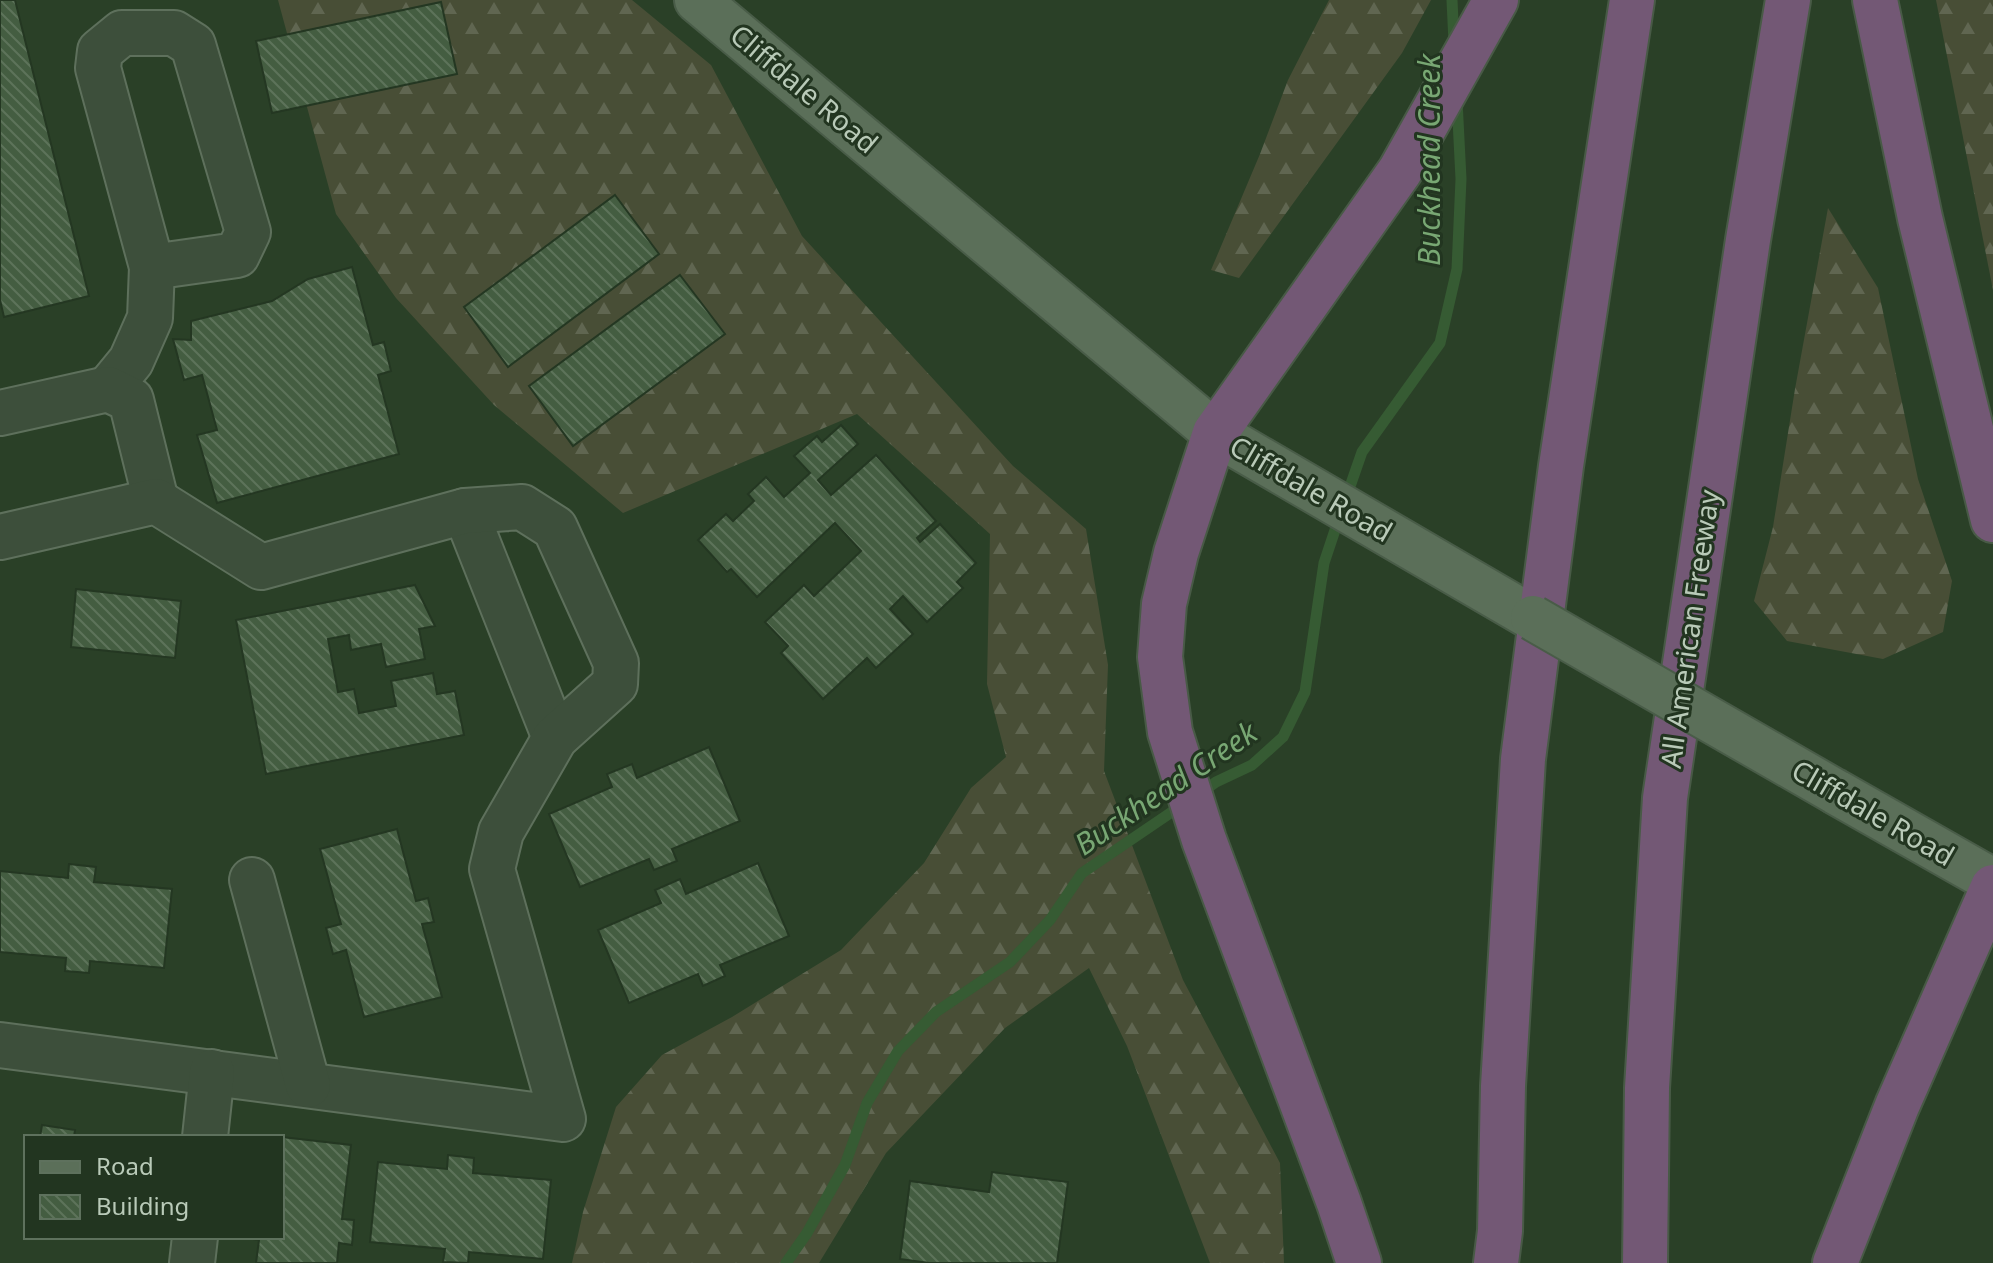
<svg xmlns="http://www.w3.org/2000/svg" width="1993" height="1263" font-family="'Noto Sans',sans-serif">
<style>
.forest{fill:url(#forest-firs)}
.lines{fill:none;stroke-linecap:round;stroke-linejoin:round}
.stream{stroke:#365b33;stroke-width:11}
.building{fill:url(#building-back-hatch);stroke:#243722;stroke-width:2}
.minor-casing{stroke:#5e705c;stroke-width:48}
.major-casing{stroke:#495c48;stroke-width:48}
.highway-casing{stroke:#485a46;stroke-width:48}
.minor{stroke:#3d4f3b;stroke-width:44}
.major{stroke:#5b6f59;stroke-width:44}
.highway{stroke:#735875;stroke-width:44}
.major-bridge-casing{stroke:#495c48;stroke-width:48;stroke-linecap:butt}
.major-bridge{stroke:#5b6f59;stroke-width:44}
.labels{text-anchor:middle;stroke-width:6;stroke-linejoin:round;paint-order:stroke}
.street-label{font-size:28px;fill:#b9cab8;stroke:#223520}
.water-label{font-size:30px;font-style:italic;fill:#78a773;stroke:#223520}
</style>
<defs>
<pattern id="forest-firs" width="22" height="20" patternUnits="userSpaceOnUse" patternTransform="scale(2)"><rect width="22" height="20" fill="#484e36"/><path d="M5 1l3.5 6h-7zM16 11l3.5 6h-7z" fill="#606651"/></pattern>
<pattern id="building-back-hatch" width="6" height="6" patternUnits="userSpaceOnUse" patternTransform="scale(2)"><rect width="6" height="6" fill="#445d41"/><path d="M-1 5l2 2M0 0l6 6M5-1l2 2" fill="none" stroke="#5d735a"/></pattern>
</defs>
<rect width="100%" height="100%" fill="#2a4027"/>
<g class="forest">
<path d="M278,0H632L711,65L802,236L1013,466L1086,529L1108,665L1104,771L1183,980L1280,1163L1284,1263H1210L1127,1046L1089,968L1005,1028L886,1153L819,1263H572L583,1212L616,1107L662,1055L732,1017L841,950L924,863L971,788L1006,757L987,684L990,534L857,414L623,513L494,405L396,298L336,214Z"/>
<path d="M1329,0H1431L1402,53L1239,278L1211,270L1260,154L1288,80Z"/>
<path d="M1936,0H1993V290Z"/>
<path d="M1828,208L1878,288L1918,479L1952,581L1943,632L1883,659L1787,641L1754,601L1773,527L1795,389Z"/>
</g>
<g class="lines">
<g class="stream">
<path d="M1452,0L1454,43"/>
<path d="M1346,498L1362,452L1440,343L1457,269L1461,179L1457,100"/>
<path d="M1199,794L1216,782L1252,765L1283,737L1305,692L1324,563L1339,518"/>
<path d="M786,1263L807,1233L845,1165L867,1103L898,1051L936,1012L1010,962L1050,920L1082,873L1185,803"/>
</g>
</g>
<g class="building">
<path d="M0,0H15L89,296L4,317L0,300Z"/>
<path d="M441,2L457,74L272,113L256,41Z"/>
<path d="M615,195L659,254L508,367L464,307Z"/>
<path d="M352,267L373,345L384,342L391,371L378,375L399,454L217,503L197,435L217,430L202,375L184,380L173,339L191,340V321L272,301L308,279Z"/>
<path d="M680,275L725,334L573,446L529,386Z"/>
<path d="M841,425L858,444L818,480L831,495L876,455L936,521L917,538L920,542L940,524L976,563L957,582L963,588L927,622L903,596L890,609L913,634L876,668L867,658L823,699L781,653L788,646L765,622L804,585L814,596L861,551L835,523L757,597L731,569L727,572L698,540L726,514L733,521L754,501L748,494L766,477L784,497L810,473L794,456L817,436L822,442Z"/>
<path d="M415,585L435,626L419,629L425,659L386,667L381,644L351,650L349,635L328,639L338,692L354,689L359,713L396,706L391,681L433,673L437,694L455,691L464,735L266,774L236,620Z"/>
<path d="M76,589L181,601L175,658L71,647Z"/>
<path d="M709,747L740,821L672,849L677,861L654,870L649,859L580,887L549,814L612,787L607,774L632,764L637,778Z"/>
<path d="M397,829L416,901L428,898L434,922L422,924L442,997L364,1017L346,950L333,954L326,928L341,924L320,849Z"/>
<path d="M758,863L789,936L720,965L725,976L703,986L698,974L629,1003L598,930L661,903L655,890L680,879L686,894Z"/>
<path d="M69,864L96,867L94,882L172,889L164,968L90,961L89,973L65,971L66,958L0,952V871L68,878Z"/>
<path d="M42,1125L75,1130L74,1137H40Z"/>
<path d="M282,1137L351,1145L342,1219L354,1220L352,1245L339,1243L337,1263H256L259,1240L245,1238L282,1237Z"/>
<path d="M448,1155L474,1158L473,1173L551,1180L543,1259L469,1252L468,1263L443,1262L445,1249L370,1242L378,1162L447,1169Z"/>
<path d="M992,1172L1068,1182L1057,1263H929L900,1259L910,1181L989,1192Z"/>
</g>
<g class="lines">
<defs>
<g id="minor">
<path d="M108,389L131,361L150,318L152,267L98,68L100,51L122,33H174L193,45L248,232L237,255L152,267"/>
<path d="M0,413L108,389L131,400L156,501"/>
<path d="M465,511L555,738"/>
<path d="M0,537L156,501L261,567L465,511L522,507L555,528L616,663L615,684L555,738L501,832L492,869L563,1119L0,1045"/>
<path d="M252,880L308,1085"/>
<path d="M205,1137L212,1072"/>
<path d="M192,1263L195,1237"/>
</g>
<g id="major">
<path d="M697,0L1215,433L1533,618"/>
<path d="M1836,792L1993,881"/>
</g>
<g id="highway">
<path d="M1875,0L1920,218L1993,520"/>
<path d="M1359,1263L1339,1203L1204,840L1170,732L1160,657L1164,604L1176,553L1215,433L1400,171L1496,0"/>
<path d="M1496,1263L1500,1231L1503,1086L1523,759L1561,466L1632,0"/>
<path d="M1645,1263L1647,1088L1665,798L1748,240L1788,0"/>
<path d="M1835,1263L1897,1106L1993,887"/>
</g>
</defs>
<use href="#minor" class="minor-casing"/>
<use href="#major" class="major-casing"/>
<use href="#highway" class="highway-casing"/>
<use href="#minor" class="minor"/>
<use href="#major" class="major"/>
<use href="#highway" class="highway"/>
<defs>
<path id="major-bridge" d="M1533,618L1836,792"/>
</defs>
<use href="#major-bridge" class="major-bridge-casing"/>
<use href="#major-bridge" class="major-bridge"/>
</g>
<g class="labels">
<g class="street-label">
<text transform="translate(804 89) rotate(40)" y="10">Cliffdale Road</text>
<text transform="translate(1311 489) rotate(30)" y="10">Cliffdale Road</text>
<text transform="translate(1690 629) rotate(-82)" y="10">All American Freeway</text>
<text transform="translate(1873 813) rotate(30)" y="10">Cliffdale Road</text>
</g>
<g class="water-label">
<text transform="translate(1430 160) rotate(-90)" y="10">Buckhead Creek</text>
<text transform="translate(1166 789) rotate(-34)" y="10">Buckhead Creek</text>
</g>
</g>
<rect x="24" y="1135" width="260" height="104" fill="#223520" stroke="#5e715d" stroke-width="2"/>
<rect x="40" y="1161" width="40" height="12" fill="#5b6f59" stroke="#5e715d" stroke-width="2"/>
<text x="96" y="1175" font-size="24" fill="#b9cab8">Road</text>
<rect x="40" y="1195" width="40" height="24" fill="url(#building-back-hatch)" stroke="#5e715d" stroke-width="2"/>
<text x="96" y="1215" font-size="24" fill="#b9cab8">Building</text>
</svg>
